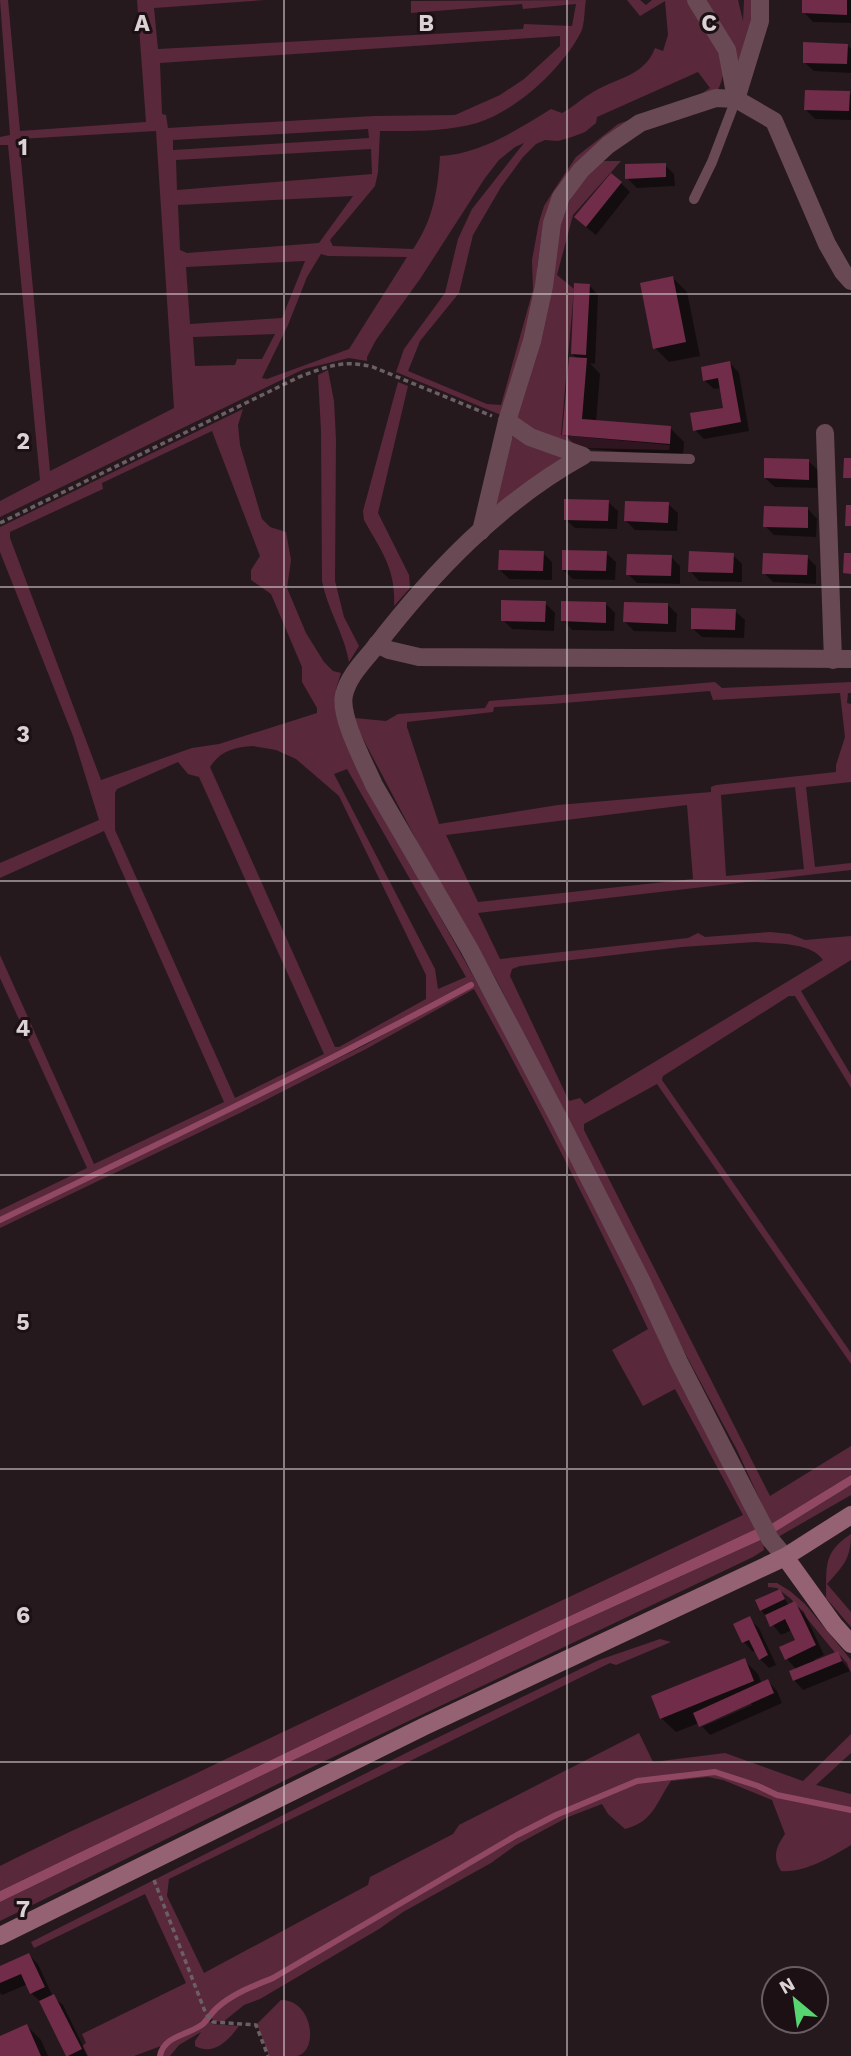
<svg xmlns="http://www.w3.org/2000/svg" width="851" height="2056" font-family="'Work Sans',sans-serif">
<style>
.green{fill:#59283b;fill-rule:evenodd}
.water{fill:#904863}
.shadow{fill:#0007;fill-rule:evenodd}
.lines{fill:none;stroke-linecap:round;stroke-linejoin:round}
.stream{stroke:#904863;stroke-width:6}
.building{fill:#702c48}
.path{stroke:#6a5f62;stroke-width:3.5;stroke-dasharray:5 3.5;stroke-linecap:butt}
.lane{stroke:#694a54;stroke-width:10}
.street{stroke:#694a54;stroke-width:18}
.secondary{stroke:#946273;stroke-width:18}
.grid{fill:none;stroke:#dbd2d4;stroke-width:2;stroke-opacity:0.55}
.grid-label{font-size:23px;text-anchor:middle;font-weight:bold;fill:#dbd2d4;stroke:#1c1014;stroke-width:6;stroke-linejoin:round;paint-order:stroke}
</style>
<rect width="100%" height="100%" fill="#26191d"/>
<g class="green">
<path d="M0,0H8L20,131L146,122L137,0H265L154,8L158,49L523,29L524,24L572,26L576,4L523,9L522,4L411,13V1L586,0C584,10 585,23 581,32C562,69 516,111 477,123C445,132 412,131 380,131L378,172L375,186L330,240L333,246L413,249C433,221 438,189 440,156C480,154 517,130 551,109L562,113C572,108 580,100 590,94C613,78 644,78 655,48L663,51L668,35L665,1L640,16L627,0H640L646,5L652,0H692C711,28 737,61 715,95L607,141L543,226L537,268L539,289L501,415L396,372L404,349L445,293L458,239L472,209L524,143L515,147L499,160L485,178L420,279L376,340L367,357V361L349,358L304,369L0,517V501L40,480L8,145H0V137L10,135ZM560,36V46L524,79L500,95L455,115L374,116L168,128L166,115L162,114L160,63ZM698,72L710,88L698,96L618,124L576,157L554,190L544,206L539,222L532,260L533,290L501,405L487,404L408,371L420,341L459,293L473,235L501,187L523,157L536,144L545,140L558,141L572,137L585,132L596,123L597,117ZM368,129L369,138L173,150V140ZM156,131L174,408L50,471L19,139ZM371,149L372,174L177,190L176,160ZM353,196L319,243L187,253L180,250L178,205ZM321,254L328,256L407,257L349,349L267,379L262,378L288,325L307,277ZM305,261L282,318L190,324L186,267ZM275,334L262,359H237L235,365L195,366L193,337Z"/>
<path d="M704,0H738L743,21L744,0H756L741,78Z"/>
<path d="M599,161H621L573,215L557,275L574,289L561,435L670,445L669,450L583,448L553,441L516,419L559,224C568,199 582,181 599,161Z"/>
<path d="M328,370L334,401L336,440L335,581L344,617L359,646L349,662C344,633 328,611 322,581L321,431L318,375Z"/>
<path d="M398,382L408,386L378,513L409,575L410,588L394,606C396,568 381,551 364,520L363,511Z"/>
<path d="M243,409L238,425L240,445L262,519L270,527L286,532L291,560L287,588L306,633L324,662L333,671L341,673L336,689V704L373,797L527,1072L758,1528L542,1629L0,1891V1866C65,1833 131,1804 197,1773C379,1686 561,1601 743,1515L675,1389L643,1406L612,1350L648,1329C593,1213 536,1101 474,989L366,1049L240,1113L0,1228V1221L203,1125L365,1045L473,985L201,1123L0,1218V1210L87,1168L0,978V955L94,1164L224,1102L104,831L0,878V863L99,820L73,736L0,552V527ZM212,431L260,556L251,570V580L271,594L302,667V682L317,708V713L219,744L192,748L101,780L10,538V532L103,489L102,483ZM253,746L276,750L296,759L339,796L426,975V999L339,1047H335L210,767C220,751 235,747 253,746ZM178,762L188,774L199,777L324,1054L235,1098L115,830V793L117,789ZM347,769L466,977L438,989L435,969L334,774Z"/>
<path d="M514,436L571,457L488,515L510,440Z"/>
<path d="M715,682L722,688L851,682V693H848L847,703L851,704V782L806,787L815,867L851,863V870L478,913L500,959L688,938L698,933L705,937L770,932L790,934L805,940L851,936V960L801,991L851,1075V1088L795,996H789L663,1076L662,1080L851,1353V1364L657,1084L584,1124V1130L770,1496L851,1446V1475L771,1524L737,1450L672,1329L497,981L419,845L360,733L355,718L386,721L398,714L485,708L489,701ZM710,691L713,700L840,693L845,737L836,765V772L716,785L711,787V792L558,805L439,824L407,727V722L493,712L494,707L552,704ZM795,787L804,869L726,876L721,795ZM687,805L693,879L478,902L446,835ZM755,942C776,944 811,942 823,960L585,1104L580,1098L569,1101L510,976L512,969L520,966L682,947Z"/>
<path d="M851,1485V1495L778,1537L775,1532Z"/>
<path d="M851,1534C851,1559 843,1566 827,1584L851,1612V1627L826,1598C827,1567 822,1553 851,1534Z"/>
<path d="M763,1539L764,1550L753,1557L308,1769L0,1921V1902L571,1626Z"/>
<path d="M768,1583H777L790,1591L805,1604L851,1660V1672L791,1599L777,1588L768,1587Z"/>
<path d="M660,1639L671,1642L616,1665L610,1663L169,1879L167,1896L204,1973L368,1885L370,1877L453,1834L459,1825L639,1733L653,1762L725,1753L803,1781L851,1734V1753L816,1785L851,1794V1809L777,1793L716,1770L637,1779L555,1813L517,1834L272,1976L237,1992L219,2004L203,2022L183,2034L169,2039L161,2046L134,2056H87L82,2046L86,2043L82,2034L186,1983L145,1894L34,1948L31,1942L416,1748L599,1660Z"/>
<path d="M715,1774L757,1787L776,1796L851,1812V1845C832,1857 804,1873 781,1871C772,1857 776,1847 785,1834L772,1800L723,1780L708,1777L671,1781C656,1803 653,1822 625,1829L608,1814L602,1804L568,1817L516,1845L491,1863L403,1912L379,1929L260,1999L244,2005L223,2022L214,2021L210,2016L238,1994L273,1979L556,1816L638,1783Z"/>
<path d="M281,2000C313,2000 319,2051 297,2056C289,2056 277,2056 269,2056L257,2024Z"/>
<path d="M208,2020L212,2024L239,2026C228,2041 214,2056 195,2046V2041L201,2032L179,2045L170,2056H162L164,2047L199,2029Z"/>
</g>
<g class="water">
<path d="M851,1475V1485L775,1532L771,1524Z"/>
<path d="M758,1528L763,1539L571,1626L0,1902V1891L542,1629Z"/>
</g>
<g class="shadow">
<path d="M804,0H851V23L813,22L804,12Z"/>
<path d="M847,45L851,49V73L814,71L804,62Z"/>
<path d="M849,93L851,95V120L815,119L806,110Z"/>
<path d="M665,165L674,174L675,186L637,188L627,178Z"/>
<path d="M621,183L630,192L596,235L586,227Z"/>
<path d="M673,278L687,292L700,356L669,362L655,348Z"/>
<path d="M589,285L598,295L595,364L590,363L600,374L596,422L670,428L684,442L683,457L578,448L564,434L578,359L572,354Z"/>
<path d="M730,363L739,373L749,431L704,439L695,430L725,409L721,388L714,389L704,380Z"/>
<path d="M808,461L818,470L817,488L775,487L765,478Z"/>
<path d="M608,502L618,511L617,529L575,528L565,519Z"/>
<path d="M668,504L678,513L677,531L635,530L626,521Z"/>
<path d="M808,509L817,519L816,537L774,535L765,526Z"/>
<path d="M543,553L552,562V580L509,579L500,570Z"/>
<path d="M606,553L616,562L615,580L573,579L563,570Z"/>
<path d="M733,555L742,564V582L699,581L690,571Z"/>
<path d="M671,557L680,566V584L637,583L628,574Z"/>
<path d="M807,557L816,566V584L773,582L764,573Z"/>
<path d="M545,603L555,613L554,631L512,629L503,620Z"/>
<path d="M606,604L615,613L614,631L572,630L563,620Z"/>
<path d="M668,605L677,614L676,632L634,631L625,622Z"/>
<path d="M735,611L745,620L744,638L702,637L692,628Z"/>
<path d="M780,1591L789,1606L794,1603L804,1612L824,1655L814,1660L815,1663L838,1653L847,1663L850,1671L803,1690L794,1680L797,1670L787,1659L797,1640L792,1630L781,1635L761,1610Z"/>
<path d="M749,1619L759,1628L776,1665L769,1668L760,1659L756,1650L753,1652L744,1642L736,1625Z"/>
<path d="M744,1660L758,1674L762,1684L768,1681L777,1691L782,1703L710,1735L699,1723L676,1732L661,1718ZM750,1702L752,1705L702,1727V1723Z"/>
<path d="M29,1955L38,1964L53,1997L63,2005L88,2056H68L41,2002L31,1993L28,1984L2,1995L0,1993V1968Z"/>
<path d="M27,2026L41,2040L48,2056H0V2038Z"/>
</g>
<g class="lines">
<g class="stream">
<path d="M0,1220C159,1144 317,1068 471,985"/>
<path d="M160,2056C163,2036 189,2035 203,2024C208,2019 212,2012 218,2007C234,1993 254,1986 273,1978L517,1835L556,1815L637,1781L715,1772L758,1786L777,1795L851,1810"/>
</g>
</g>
<g class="building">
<path d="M802,0H847V15L802,13Z"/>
<path d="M803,42L848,44L847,64L803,63Z"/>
<path d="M805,90L850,91L849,111L804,110Z"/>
<path d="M666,163V177L625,179V164Z"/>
<path d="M611,173L622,182L586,227L574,217Z"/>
<path d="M673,276L686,342L653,349L640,283Z"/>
<path d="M574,283L590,284L586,355L571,354Z"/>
<path d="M569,357L587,358L582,419L671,426L670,444L562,435Z"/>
<path d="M730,361L741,422L693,431L690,413L723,408L718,378L703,381L701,367Z"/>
<path d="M764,458L809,459V480L764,478Z"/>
<path d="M844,458H851V478H843Z"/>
<path d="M564,499L609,500L608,521L564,520Z"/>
<path d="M625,501L669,502L668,523L624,521Z"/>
<path d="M846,505H851V526H845Z"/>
<path d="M764,506L808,507V528L763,527Z"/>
<path d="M499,550L544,551L543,571L498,570Z"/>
<path d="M562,550L607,551L606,571L562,570Z"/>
<path d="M689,551L734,553L733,573L688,572Z"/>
<path d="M763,553L808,555L807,575L762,574Z"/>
<path d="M844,553H851V574L843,573Z"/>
<path d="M627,554L672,555L671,576L626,575Z"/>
<path d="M501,600L546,601L545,622L501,621Z"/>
<path d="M561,601L606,602V623L561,621Z"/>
<path d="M624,602L668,603V624L623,622Z"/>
<path d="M691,608L736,609L735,630L691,629Z"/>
<path d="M780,1589L785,1599L760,1611L755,1600Z"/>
<path d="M795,1601L816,1645L785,1660L779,1647L795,1640L785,1619L770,1627L765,1615Z"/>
<path d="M750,1616L768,1655L759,1660L749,1640L742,1643L733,1624Z"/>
<path d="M838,1651L842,1661L793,1681L789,1671Z"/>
<path d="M745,1658L754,1681L660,1719L651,1696Z"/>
<path d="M768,1679L774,1693L699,1727L693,1713Z"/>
<path d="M29,1953L45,1987L30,1994L21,1974L0,1983V1966Z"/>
<path d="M54,1994L82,2049L68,2056H66L39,2001Z"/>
<path d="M27,2024L41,2056H0V2036Z"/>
</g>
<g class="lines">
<g class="path">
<path d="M0,523L299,377C326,367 343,359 373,367L492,416"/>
<path d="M154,1880L206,2014L213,2022L256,2025L268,2056"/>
</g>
<g class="lane">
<path d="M694,199L712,162L736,99"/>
<path d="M583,456L690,459"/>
</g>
<g class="street">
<path d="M696,0L727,50L736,99"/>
<path d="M737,96L760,21V0"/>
<path d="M507,421L530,437L583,456C500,502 433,572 376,646C365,660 348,676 344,695C339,717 365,764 374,785L470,950L560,1121L642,1282L679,1362L770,1539L785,1557"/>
<path d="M825,433L833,660"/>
<path d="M481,531L507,421L532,341L544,286L552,223L561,197L581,170L608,145L640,123L716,98L736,99L774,121L827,244L843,272L851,281"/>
<path d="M377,644L389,650L419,657L851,659"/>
</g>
<g class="secondary">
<path d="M785,1557L834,1625L851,1644"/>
<path d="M0,1936L425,1726L785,1557L851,1515"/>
</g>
</g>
<path class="grid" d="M284,0V2056M567,0V2056M0,294H851M0,587H851M0,881H851M0,1175H851M0,1469H851M0,1762H851"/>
<g class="grid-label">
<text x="142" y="31">A</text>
<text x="426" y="31">B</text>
<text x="709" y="31">C</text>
<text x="23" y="155">1</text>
<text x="23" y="449">2</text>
<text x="23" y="742">3</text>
<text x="23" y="1036">4</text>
<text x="23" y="1330">5</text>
<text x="23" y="1623">6</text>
<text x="23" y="1917">7</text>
</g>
<g transform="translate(795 2000) rotate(331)"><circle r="33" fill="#1c1014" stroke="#685e61" stroke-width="2"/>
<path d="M0-5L12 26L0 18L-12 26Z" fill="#57d570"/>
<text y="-10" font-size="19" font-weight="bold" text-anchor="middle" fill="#dbd2d4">N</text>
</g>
</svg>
